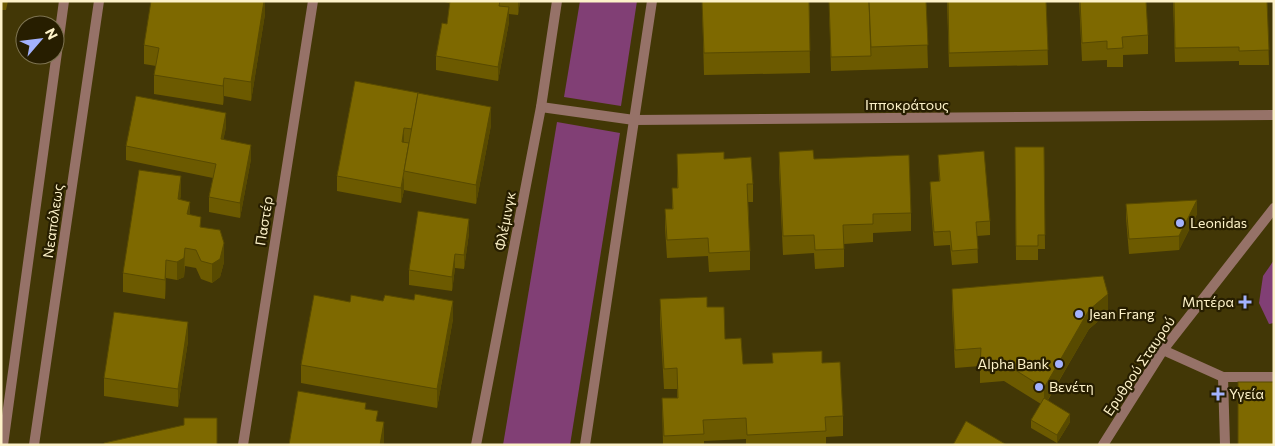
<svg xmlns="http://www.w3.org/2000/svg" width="1275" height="446" font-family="Commissioner,sans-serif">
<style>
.green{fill:#813f75}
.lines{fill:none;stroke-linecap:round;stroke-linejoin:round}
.service{stroke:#967268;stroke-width:10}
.minor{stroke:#967268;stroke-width:10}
.tertiary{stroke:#967268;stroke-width:10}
.wall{fill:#6c5a00}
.shaded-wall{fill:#584a00}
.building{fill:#7e6900;stroke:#584a00}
.poi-dot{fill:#a3b2fd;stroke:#271e00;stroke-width:2}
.labels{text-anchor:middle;stroke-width:4.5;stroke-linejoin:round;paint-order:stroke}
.street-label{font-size:14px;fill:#fdf2c9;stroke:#271e00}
.poi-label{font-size:14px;fill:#fdf2c9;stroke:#271e00;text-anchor:start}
</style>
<rect width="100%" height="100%" fill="#423706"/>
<g class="green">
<path d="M580,1H637L621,106L564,97Z"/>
<path d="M557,122L620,133L570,445H503Z"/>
<path d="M1274,260V323L1269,324L1259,303L1263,276Z"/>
</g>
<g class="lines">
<g class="service">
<path d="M1163,350L1223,377H1274"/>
<path d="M1223,377L1225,445"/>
</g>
<g class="minor">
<path d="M541,107L634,120L1274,115"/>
<path d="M243,445L313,1"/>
<path d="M476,445L541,107L557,1"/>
<path d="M585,445L652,1"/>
<path d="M1103,445L1163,350L1274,208"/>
</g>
<g class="tertiary">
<path d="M3,445L64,1"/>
<path d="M34,445L99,1"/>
</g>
</g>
<g class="wall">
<path d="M1,1H8L6,10H1Z"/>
<path d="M265,1V14L251,101L224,96L223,105L154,94V75L156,66L144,64V45Z"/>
<path d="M439,1H520L518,15L509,14V22L498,81L436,70V56L447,24L450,3Z"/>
<path d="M702,1H809L810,73L704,75Z"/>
<path d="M829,1H926L928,68L831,71Z"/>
<path d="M947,1H1046L1048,65L949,67Z"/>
<path d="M1079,1H1146L1148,35V54L1123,55V67H1107V60L1082,61Z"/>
<path d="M1173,1H1267L1269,65H1239V61L1175,62Z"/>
<path d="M355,81L491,125L476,204L404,190L401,203L337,191V176Z"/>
<path d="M226,127L223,140L251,159L240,218L209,212V197L213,178L126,160V146Z"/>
<path d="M1015,147H1044L1045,249H1038V260H1016Z"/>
<path d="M779,152L814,159L911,213V231L873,233V242L844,244V267L815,269L814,253L783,255L779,170Z"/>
<path d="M677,154L724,159L753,184V202H748L750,251V270L709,272L708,256L667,258L665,228V209H672V188H677Z"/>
<path d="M938,155L990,221V235L977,236L978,263L952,265L950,245L934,246L930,196V182L939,181Z"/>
<path d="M181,194L180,199L190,215L201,227L224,262L220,277L212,283L201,279L196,268L185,266L184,277L177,280L166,278L165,299L123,292V273Z"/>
<path d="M1126,204L1197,214L1179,250L1129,254L1126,218Z"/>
<path d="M469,233L464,269L455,268L452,291L409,285V270Z"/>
<path d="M952,289L1108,313L1089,329L1048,400L1070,422L1057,443L1031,428V420L1041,404L1004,381L980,383V366L955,368L952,308Z"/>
<path d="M660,299L707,307L725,339L743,364L822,363L843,416V436L826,437V445H746V439L704,441V445H663L662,398H677V389H664L660,320Z"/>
<path d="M383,301L453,319L437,408L301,383V365L350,302Z"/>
<path d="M188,341L178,407L104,396V378Z"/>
</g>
<g class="shaded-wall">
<path d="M264,1H265V14L251,101V82Z"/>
<path d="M518,1H520L518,15Z"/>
<path d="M509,7V22L498,81V67Z"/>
<path d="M224,78V96L223,105V86Z"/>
<path d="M491,107V125L476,204V185Z"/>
<path d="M226,113V127L221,153V139Z"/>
<path d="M404,128V142H402Z"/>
<path d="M251,145V159L240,218V203Z"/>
<path d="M181,176V194L178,217V199Z"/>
<path d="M404,176V190L401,203V188Z"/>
<path d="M1197,200V214L1179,250V236Z"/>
<path d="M190,202V221L187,214Z"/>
<path d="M469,219V233L464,269V255Z"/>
<path d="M224,243V262L220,277L212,283V264Z"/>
<path d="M185,248L184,277L177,280V262Z"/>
<path d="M455,254V268L452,291V277Z"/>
<path d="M166,260V278L165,299V280Z"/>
<path d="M1108,294V313L1089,329L1044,406V388L1089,310Z"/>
<path d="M453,301V319L437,408V389Z"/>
<path d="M188,322V341L178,407V389Z"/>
<path d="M1070,414V422L1057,443V435Z"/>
<path d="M384,422V445H380Z"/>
</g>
<g class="building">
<path d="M151,1H264L251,82L224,78L223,86L154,75L159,48L144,45Z"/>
<path d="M450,1H500L499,6L509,7L498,67L436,56L442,23L447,24Z"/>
<path d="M702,1H809L810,51L704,53Z"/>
<path d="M829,1H869L871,56L831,57Z"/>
<path d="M869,1H926L928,45L871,47Z"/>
<path d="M948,1H1046L1048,50L949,53Z"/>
<path d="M1080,1H1146L1148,35L1122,37L1123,48L1107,49V41L1082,43Z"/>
<path d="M1174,1H1267L1269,50L1239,51V47L1175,48Z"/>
<path d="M355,81L419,93H418L412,129L404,128L402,142L409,143L401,188L337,176Z"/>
<path d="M418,93L491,107L476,185L404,171Z"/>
<path d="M136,96L226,113L221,139L251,145L240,203L209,197L216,164L126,146Z"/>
<path d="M1015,147H1044L1045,235H1038V246H1016Z"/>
<path d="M813,150L814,159L909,155L911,213L873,214V224L843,225L844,249L815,250L814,235L783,236L779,152Z"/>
<path d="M984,151L990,221L976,222L978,249L952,251L950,231L934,232L930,182L940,181L938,155Z"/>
<path d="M724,152V159L751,157L753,184H747L750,251L709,253L708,238L667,240L665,209H673L672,188H678L677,154Z"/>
<path d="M139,170L181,176L178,199L190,202L187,214L201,217L200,227L220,230L224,243L220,259L212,264L201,261L196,250L185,248L184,258L177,262L166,260L165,280L123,273Z"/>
<path d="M1197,200L1179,236L1129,239L1126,204Z"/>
<path d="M418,211L469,219L464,255L455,254L452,277L409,270Z"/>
<path d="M1103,276L1108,294L1089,310L1044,388L1004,363L980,365L981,348L955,350L952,289Z"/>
<path d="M415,294L453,301L437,389L301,365L314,295L350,302L351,295L383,301L385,295L414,300Z"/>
<path d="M707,297V307H724L725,339L741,338L743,364L773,363L772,353L822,351V363L840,362L843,416L825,417L826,431L747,435L746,418L703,420L704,434L664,436L662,398H678L677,368L664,369L660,299Z"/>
<path d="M114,312L188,322L178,389L104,378Z"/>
<rect x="1238" y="382" width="36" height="63"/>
<path d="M298,391L366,403L365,409L378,411L376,421L384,422L380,445H289Z"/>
<path d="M1044,398L1070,414L1057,435L1031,420Z"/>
<path d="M184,418H217V445H104V443L184,425Z"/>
<path d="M966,421L1007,445H953Z"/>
</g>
<g class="poi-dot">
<circle cx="1180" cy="223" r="5"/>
<path d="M1242.5 294.5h5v5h5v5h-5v5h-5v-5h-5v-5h5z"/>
<circle cx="1079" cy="314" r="5"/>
<circle cx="1059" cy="364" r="5"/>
<circle cx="1039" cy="387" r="5"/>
<path d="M1215.5 386.5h5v5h5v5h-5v5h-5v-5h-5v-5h5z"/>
</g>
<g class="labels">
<g class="street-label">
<text x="907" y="110">Ιπποκράτους</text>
<text transform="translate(53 221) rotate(-82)" y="5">Νεαπόλεως</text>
<text transform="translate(264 221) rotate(-81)" y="5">Παστέρ</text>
<text transform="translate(505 221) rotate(-79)" y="5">Φλέμινγκ</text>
<text transform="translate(1139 366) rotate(-56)" y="5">Ερυθρού Σταυρού</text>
</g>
<g class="poi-label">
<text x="1190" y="228">Leonidas</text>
<text x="1234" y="307" text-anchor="end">Μητέρα</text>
<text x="1089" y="319">Jean Frang</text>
<text x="1049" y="369" text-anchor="end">Alpha Bank</text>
<text x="1049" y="392">Βενέτη</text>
<text x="1229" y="399">Υγεία</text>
</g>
</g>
<rect width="1275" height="446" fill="none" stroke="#fdf2c9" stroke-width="5"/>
<g transform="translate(40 40) rotate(62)"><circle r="24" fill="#271e00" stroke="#7d7350"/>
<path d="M0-4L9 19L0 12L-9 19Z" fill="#a3b2fd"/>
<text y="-8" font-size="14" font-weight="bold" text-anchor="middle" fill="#fdf2c9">N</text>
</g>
</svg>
